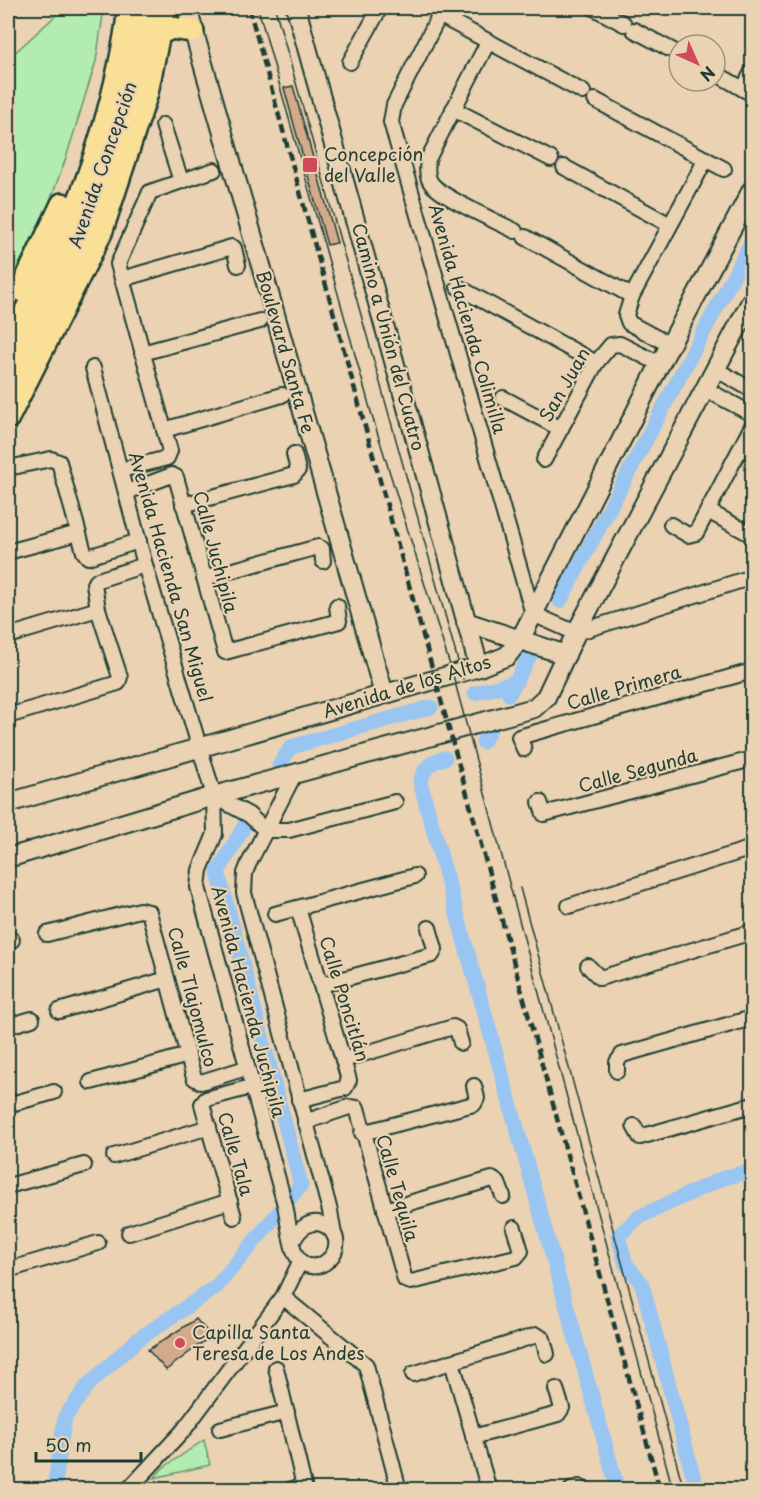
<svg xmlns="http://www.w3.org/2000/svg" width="760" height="1497" font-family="'Playpen Sans',sans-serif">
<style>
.green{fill:#b2ecb1;stroke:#689472;stroke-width:1.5}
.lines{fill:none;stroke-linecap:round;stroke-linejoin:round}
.canal{stroke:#98c5f2;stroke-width:15}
.building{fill:#d3ab8c;stroke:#1f3d34;stroke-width:1.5}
.street-casing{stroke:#1f3d34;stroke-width:18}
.secondary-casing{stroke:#1f3d34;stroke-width:22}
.primary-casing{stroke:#1f3d34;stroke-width:26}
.street{stroke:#ead2b2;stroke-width:14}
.secondary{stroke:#ead2b2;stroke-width:18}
.primary{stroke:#fadf96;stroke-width:21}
.tram{stroke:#1f3d34;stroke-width:1.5}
.rail{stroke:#1f3d34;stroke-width:4.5;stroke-dasharray:9 4.5;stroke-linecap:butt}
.poi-dot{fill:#d1495b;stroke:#ead2b2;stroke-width:2}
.labels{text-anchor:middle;stroke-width:4.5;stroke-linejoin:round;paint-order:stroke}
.poi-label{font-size:18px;fill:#1f3d34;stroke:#ead2b2;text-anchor:start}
.street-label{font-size:18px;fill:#1f3d34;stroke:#ead2b2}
</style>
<rect width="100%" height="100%" fill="#ead2b2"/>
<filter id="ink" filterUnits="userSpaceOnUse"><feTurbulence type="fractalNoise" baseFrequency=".0167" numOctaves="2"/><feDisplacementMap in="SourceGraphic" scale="12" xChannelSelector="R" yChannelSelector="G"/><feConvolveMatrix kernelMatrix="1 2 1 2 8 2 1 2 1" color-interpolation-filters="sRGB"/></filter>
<g filter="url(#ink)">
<g class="green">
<path d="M64,8H104L96,61L66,158L47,209L8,286V59Z"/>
<path d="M204,1440L210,1465L154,1478L163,1468Z"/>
</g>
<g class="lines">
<g class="canal">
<path d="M560,601L752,241"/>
<path d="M475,693L516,682"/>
<path d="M509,694L530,655"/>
<path d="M483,742L490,729"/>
<path d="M445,758C430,762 425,767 420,782L618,1490"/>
<path d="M279,766L291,747L431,707"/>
<path d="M246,823L218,872L301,1185L290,1198"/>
<path d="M54,1490L65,1417L88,1385L137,1340L216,1287L279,1212"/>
<path d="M697,1490L642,1284L626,1264L618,1236L639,1217L721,1179L752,1170"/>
</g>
</g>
<g class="building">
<path d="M293,86L337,243L327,245L284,88Z"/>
<path d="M196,1319L211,1336L166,1370L148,1350Z"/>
</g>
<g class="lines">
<defs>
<g id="street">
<path d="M443,8L394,105L391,122L533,614L576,633L752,577"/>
<path d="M594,8L624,24"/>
<path d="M439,15L583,92"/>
<path d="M634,30L679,54"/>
<path d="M488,42L428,159C427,167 426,176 431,183C442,198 496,221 515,231"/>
<path d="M350,62L380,8"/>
<path d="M715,73L752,94"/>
<path d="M743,89L752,72"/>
<path d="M595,100L724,169"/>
<path d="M453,109L551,159"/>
<path d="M163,125L181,181"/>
<path d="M564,167L670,225"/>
<path d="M525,237L632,296"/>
<path d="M122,279L232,247L234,248L238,265"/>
<path d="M458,287L596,363"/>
<path d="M670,345L629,323L626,315L632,296L706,159"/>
<path d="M142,353L260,321"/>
<path d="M93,368L145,565L214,796L215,834L200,870L198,887L285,1205C288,1218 290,1245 296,1255C313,1286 356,1246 326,1226C311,1217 299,1229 293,1241"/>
<path d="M715,369L752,390"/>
<path d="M705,389L752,414"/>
<path d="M503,398L561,429"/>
<path d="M164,430L282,395"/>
<path d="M544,460L596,363L611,345L620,344L660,364"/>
<path d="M8,468L51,459L59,462L84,552L88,557L139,541"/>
<path d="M121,470L167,458L170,451L118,264L150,192L214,170"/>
<path d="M127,492L172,475L176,477L225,652L339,621L337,606"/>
<path d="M183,505L294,475L298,470L294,454"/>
<path d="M708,511L752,535"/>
<path d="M671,525L688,535L696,533L752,426"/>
<path d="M8,552L78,533"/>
<path d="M204,578L318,547L322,549L323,561"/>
<path d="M8,636L98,609"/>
<path d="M8,716L118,683L120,677L98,609L94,584L98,580L145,565"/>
<path d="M524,749L519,737L752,671"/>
<path d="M295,773L249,863L245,873L244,893L330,1211L334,1235"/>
<path d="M214,796L249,815L265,830"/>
<path d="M540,802L544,814L752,759"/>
<path d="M265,830H289L395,802"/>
<path d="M569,906L752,848"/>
<path d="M298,908L349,1080L345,1088L299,1100"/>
<path d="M275,914L415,876"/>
<path d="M47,934L140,910L149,912L194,1078L201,1082L246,1068"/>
<path d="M8,942L12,940"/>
<path d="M588,966L600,978L752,932"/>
<path d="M321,985L432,955L435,949L429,928"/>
<path d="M59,1011L167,979"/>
<path d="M8,1026L32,1019"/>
<path d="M343,1060L453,1027L457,1029L461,1043"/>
<path d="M617,1071V1062L622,1055L752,1018"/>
<path d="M91,1082L188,1055"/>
<path d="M8,1105L54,1092"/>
<path d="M305,1122L349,1107L357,1108L405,1280L411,1282L516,1257L521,1251L514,1228"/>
<path d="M634,1126L640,1137L752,1105"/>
<path d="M362,1133L474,1104L477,1098L474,1086"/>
<path d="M114,1156L209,1127"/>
<path d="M8,1186L84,1165"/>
<path d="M385,1210L492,1179L498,1183L503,1196"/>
<path d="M234,1217L202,1104L206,1099L251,1087"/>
<path d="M129,1233L230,1201"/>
<path d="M8,1270L98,1243"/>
<path d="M283,1297L366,1365L399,1490"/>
<path d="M452,1362L489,1490"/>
<path d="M276,1368L305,1490"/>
<path d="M413,1374L537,1335L543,1339L547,1354"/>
<path d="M220,1429L287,1412"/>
<path d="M473,1437L558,1414L562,1408L556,1389"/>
<path d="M128,1490L183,1431L283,1297L300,1262"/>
<path d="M289,1490L304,1486"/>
<path d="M571,1490L579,1487L584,1490"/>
</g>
<g id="secondary">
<path d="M187,8L384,694"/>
<path d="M296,8L479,667"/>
<path d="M466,622L566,655"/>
<path d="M8,803L479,667L507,656L521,638L660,364L752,190"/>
<path d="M8,858L214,796L534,708L546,697L576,633L752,300"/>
</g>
<g id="primary">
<path d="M159,34L171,28L193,31"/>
<path d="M21,290L62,204"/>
<path d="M8,344C24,313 42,282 57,250C91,181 120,84 129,8"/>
<path d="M8,380C29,339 54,297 73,254C106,175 134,92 145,8"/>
<path d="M8,418L101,233L147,93L164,8"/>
</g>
</defs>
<use href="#street" class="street-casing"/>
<use href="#secondary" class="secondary-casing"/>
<use href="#primary" class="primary-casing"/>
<use href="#street" class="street"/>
<use href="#secondary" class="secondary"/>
<use href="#primary" class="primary"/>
<g class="tram">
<path d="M258,8L373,419L453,675L673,1490"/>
<path d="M275,8L463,679"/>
<path d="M520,888L684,1490"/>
</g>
<path class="rail" d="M249,8L660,1490"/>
</g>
</g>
<g class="poi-dot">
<rect x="302" y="157" width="16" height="16" rx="3"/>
<circle cx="180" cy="1343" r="6"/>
</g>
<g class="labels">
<g class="poi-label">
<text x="324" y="161">Concepción<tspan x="324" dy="21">del Valle</tspan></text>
<text x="192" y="1339">Capilla Santa<tspan x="192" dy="21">Teresa de Los Andes</tspan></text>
</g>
<g class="street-label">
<text transform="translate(103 165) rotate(-71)" y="6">Avenida Concepción</text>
<text transform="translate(467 319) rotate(74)" y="6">Avenida Hacienda Colimilla</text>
<text transform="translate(388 337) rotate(75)" y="6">Camino a Unión del Cuatro</text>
<text transform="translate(285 352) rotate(74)" y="6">Boulevard Santa Fe</text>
<text transform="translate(565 385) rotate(-60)" y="6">San Juan</text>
<text transform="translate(215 552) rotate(75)" y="6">Calle Juchipila</text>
<text transform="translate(170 577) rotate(74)" y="6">Avenida Hacienda San Miguel</text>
<text transform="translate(407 687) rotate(-17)" y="6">Avenida de los Altos</text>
<text transform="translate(624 688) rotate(-16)" y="6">Calle Primera</text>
<text transform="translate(638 771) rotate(-15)" y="6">Calle Segunda</text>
<text transform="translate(192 997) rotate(75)" y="6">Calle Tlajomulco</text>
<text transform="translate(344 999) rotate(73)" y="6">Calle Poncitlán</text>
<text transform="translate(248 1002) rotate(75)" y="6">Avenida Hacienda Juchipila</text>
<text transform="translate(235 1154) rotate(74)" y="6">Calle Tala</text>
<text transform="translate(397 1188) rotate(74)" y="6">Calle Tequila</text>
</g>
</g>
<rect width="760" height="1497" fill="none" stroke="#ead2b2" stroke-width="30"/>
<rect x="15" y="15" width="730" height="1467" fill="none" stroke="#1f3d34" stroke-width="2" filter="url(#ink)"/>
<g transform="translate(697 63) rotate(135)"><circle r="28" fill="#ead2b2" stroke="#999680" stroke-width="1.5"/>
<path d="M0-4.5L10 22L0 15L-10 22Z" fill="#d1495b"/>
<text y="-9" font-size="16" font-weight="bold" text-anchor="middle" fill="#1f3d34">N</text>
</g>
<path d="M36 1452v9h105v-9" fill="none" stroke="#1f3d34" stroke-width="3"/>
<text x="45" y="1452" font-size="18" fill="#1f3d34" stroke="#ead2b2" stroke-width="4.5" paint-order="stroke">50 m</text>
</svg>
